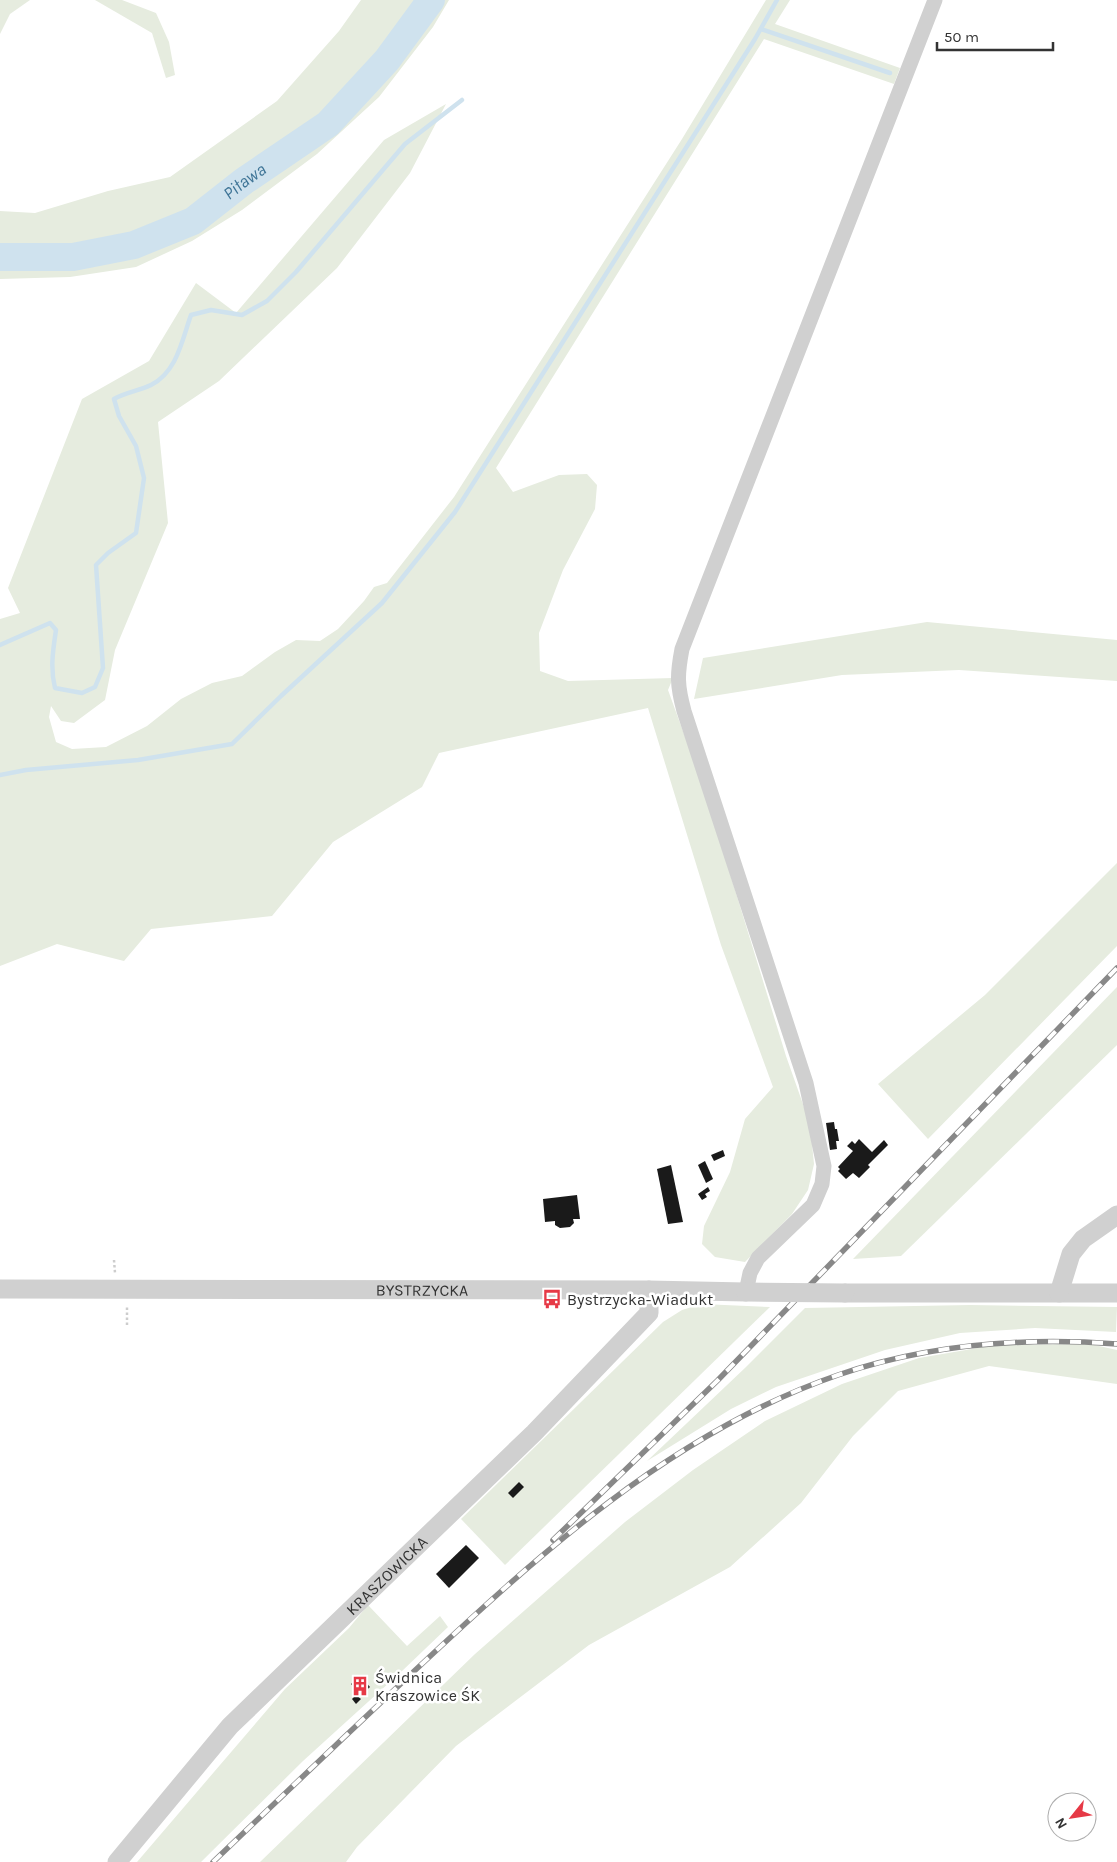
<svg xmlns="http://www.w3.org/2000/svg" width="1117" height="1862" font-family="Karla,sans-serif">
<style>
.green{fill:#e6ecdf}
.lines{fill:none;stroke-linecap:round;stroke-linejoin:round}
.stream{stroke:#cfe2ee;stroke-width:4.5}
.river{stroke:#cfe2ee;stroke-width:28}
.building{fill:#1a1a1a}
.path{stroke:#cdcdcd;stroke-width:2.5;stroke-dasharray:2.5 2.5;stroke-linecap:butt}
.minor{stroke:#d0d0d0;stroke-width:15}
.tertiary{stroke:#d0d0d0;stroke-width:19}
.rail-casing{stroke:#888;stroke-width:5.5}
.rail{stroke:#fff;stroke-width:4;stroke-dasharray:11;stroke-linecap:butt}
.tertiary-bridge{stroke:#d0d0d0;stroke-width:19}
.labels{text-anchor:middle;stroke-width:5;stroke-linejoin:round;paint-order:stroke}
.street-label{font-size:16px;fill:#333;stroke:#fff}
.poi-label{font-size:16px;fill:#333;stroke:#fff;text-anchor:start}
.water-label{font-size:18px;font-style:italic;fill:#3f7597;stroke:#fff}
</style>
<rect width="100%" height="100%" fill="#fff"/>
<g class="green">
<path d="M0,0H30L10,14L0,34Z"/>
<path d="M95,0H122L156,13L169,42L175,75L166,78L152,33Z"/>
<path d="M361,0H449L433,27L379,97L317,154L242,210L192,241L136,267L70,277L0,279V211L35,213L108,191L170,177L277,101L339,31Z"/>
<path d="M766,0H790L775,24L900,68L894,84L764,39L496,468L513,492L559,475L587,474L597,485L595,509L563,570L539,633L540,671L568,681L673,678L668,690L704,789L786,1056L810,1124L814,1164L808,1190L792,1214L745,1262L715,1257L702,1244L704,1226L730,1172L745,1119L773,1087L721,945L648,708L439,753L422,787L333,842L272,916L151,929L124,961L57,944L0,966V619L20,613L8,588L82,399L149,361L196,283L236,313L384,140L446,104L410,173L337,268L219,381L158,422L168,523L115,650L105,700L74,723L61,721L51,706L49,717L56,742L72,749L106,747L147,726L181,699L212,683L242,676L275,652L296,640L320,641L338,629L364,601L374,587L387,583L454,497L682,139Z"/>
<path d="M927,622L1117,640V681L959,670L842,675L694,699L703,658Z"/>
<path d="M1117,863V946L928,1139L878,1084L985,995Z"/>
<path d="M1117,987V1045L901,1256L853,1259Z"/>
<path d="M702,1304L770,1307L505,1565L461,1519L663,1322L682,1310Z"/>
<path d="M970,1305L1117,1307L1116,1332L1035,1328L960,1333L885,1350L776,1387L731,1409L647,1461L746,1367L805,1308Z"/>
<path d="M1090,1344L1117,1350V1384L989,1366L898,1391L853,1436L801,1503L730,1567L589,1645L456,1746L357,1847L346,1862H260L475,1654L566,1574L625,1522L693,1470L765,1421L842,1384L919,1358L995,1345Z"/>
<path d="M368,1605L407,1646L440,1616L448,1627L401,1672L303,1761L201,1862H137L285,1689L349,1628Z"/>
</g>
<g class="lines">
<g class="stream">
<path d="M761,29L890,73"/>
<path d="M0,645L50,623L56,630C53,650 50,668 55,688L82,693L95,687L103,668L96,565L108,553L136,533L144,478L136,446L119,416L114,399C126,392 139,391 151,385C177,372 182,340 191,315L211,310L242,315L267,301L296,272L405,144L462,100"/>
<path d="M0,775L26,770L138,760L232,744L281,696L382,603L455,512L755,39L777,0"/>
</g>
<path class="river" id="s1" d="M0,257H73L134,245L193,221L244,181L328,124L387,60L431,0"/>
</g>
<g class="building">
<path d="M834,1122L835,1129H837L839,1141H836L837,1149L830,1150L826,1123Z"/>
<path d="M859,1139L872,1152L884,1140L888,1145L868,1165L870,1167L859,1178L853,1173L846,1179L838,1171L840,1169L838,1167L853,1151L847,1146L852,1141L855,1144Z"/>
<path d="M723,1150L725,1156L714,1161L711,1155Z"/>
<path d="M705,1161L713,1179L706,1183L698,1165Z"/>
<path d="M671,1165L683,1222L668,1224L657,1169Z"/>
<path d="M708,1187L710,1191L705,1194L707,1197L702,1200L698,1194Z"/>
<path d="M577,1195L580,1219H573L574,1223L570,1227L560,1228L555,1225V1221L545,1222L543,1199Z"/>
<path d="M519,1482L524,1487L513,1498L508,1493Z"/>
<path d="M466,1545L479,1558L449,1588L436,1574Z"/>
<path d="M360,1676L370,1687L361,1695L351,1684Z"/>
<path d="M356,1695L361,1699L356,1704L352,1699Z"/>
</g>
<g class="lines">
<g class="path">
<path d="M114,1260L115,1273"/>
<path d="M127,1325V1306"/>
</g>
<path class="minor" d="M746,1292L750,1273L758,1258L813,1205L822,1184L824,1166L806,1083L684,711C677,685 677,675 682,649L935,0"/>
<g class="tertiary">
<path id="s2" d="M0,1289L649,1290L746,1292"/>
<path d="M845,1293H1117"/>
<path d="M1059,1293L1071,1254L1083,1239L1117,1215"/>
<path id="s3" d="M117,1862L230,1726L534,1433L649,1313V1290"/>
</g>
<defs>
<g id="rail">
<path d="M553,1540L718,1380L1117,968"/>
<path d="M213,1862C279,1799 344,1737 410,1675C537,1556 672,1432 838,1375C929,1344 1022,1337 1117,1344"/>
</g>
</defs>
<use href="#rail" class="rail-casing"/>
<use href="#rail" class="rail"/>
<path class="tertiary-bridge" d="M746,1292L845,1293"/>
</g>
<defs>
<symbol id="bus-bare" viewBox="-9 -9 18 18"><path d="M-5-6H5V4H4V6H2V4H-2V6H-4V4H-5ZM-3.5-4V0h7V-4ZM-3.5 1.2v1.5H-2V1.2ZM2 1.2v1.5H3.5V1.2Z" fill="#e63946" stroke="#fff" stroke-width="2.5" paint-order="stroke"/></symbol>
<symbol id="building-bare" viewBox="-9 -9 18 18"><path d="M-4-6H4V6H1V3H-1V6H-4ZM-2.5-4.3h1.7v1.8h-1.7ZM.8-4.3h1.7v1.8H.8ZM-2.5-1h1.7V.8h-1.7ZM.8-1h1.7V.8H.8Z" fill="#e63946" stroke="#fff" stroke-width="2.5" paint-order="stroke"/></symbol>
</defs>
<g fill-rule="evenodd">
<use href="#bus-bare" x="538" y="1285" width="28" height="28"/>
<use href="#building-bare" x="346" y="1672" width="28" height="28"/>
</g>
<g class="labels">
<g class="street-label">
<text dy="6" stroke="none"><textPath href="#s2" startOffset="422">BYSTRZYCKA</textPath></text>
<text dy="6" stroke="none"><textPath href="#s3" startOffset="394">KRASZOWICKA</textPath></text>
</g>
<g class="poi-label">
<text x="567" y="1305">Bystrzycka-Wiadukt</text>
<text x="375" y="1683">Świdnica<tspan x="375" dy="18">Kraszowice ŚK</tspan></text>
</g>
<g class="water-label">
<text dy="6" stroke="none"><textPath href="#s1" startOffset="264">Piława</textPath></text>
</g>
</g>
<g transform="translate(1072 1817) rotate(240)"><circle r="24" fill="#ffffff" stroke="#adadad"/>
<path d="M0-4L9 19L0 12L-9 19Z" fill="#e63946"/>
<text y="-8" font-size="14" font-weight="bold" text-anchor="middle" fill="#333333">N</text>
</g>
<path d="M937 42v8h116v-8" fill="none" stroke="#333333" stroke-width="2.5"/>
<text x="944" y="42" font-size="15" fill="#333333" stroke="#ffffff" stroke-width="4" paint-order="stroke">50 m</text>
</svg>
